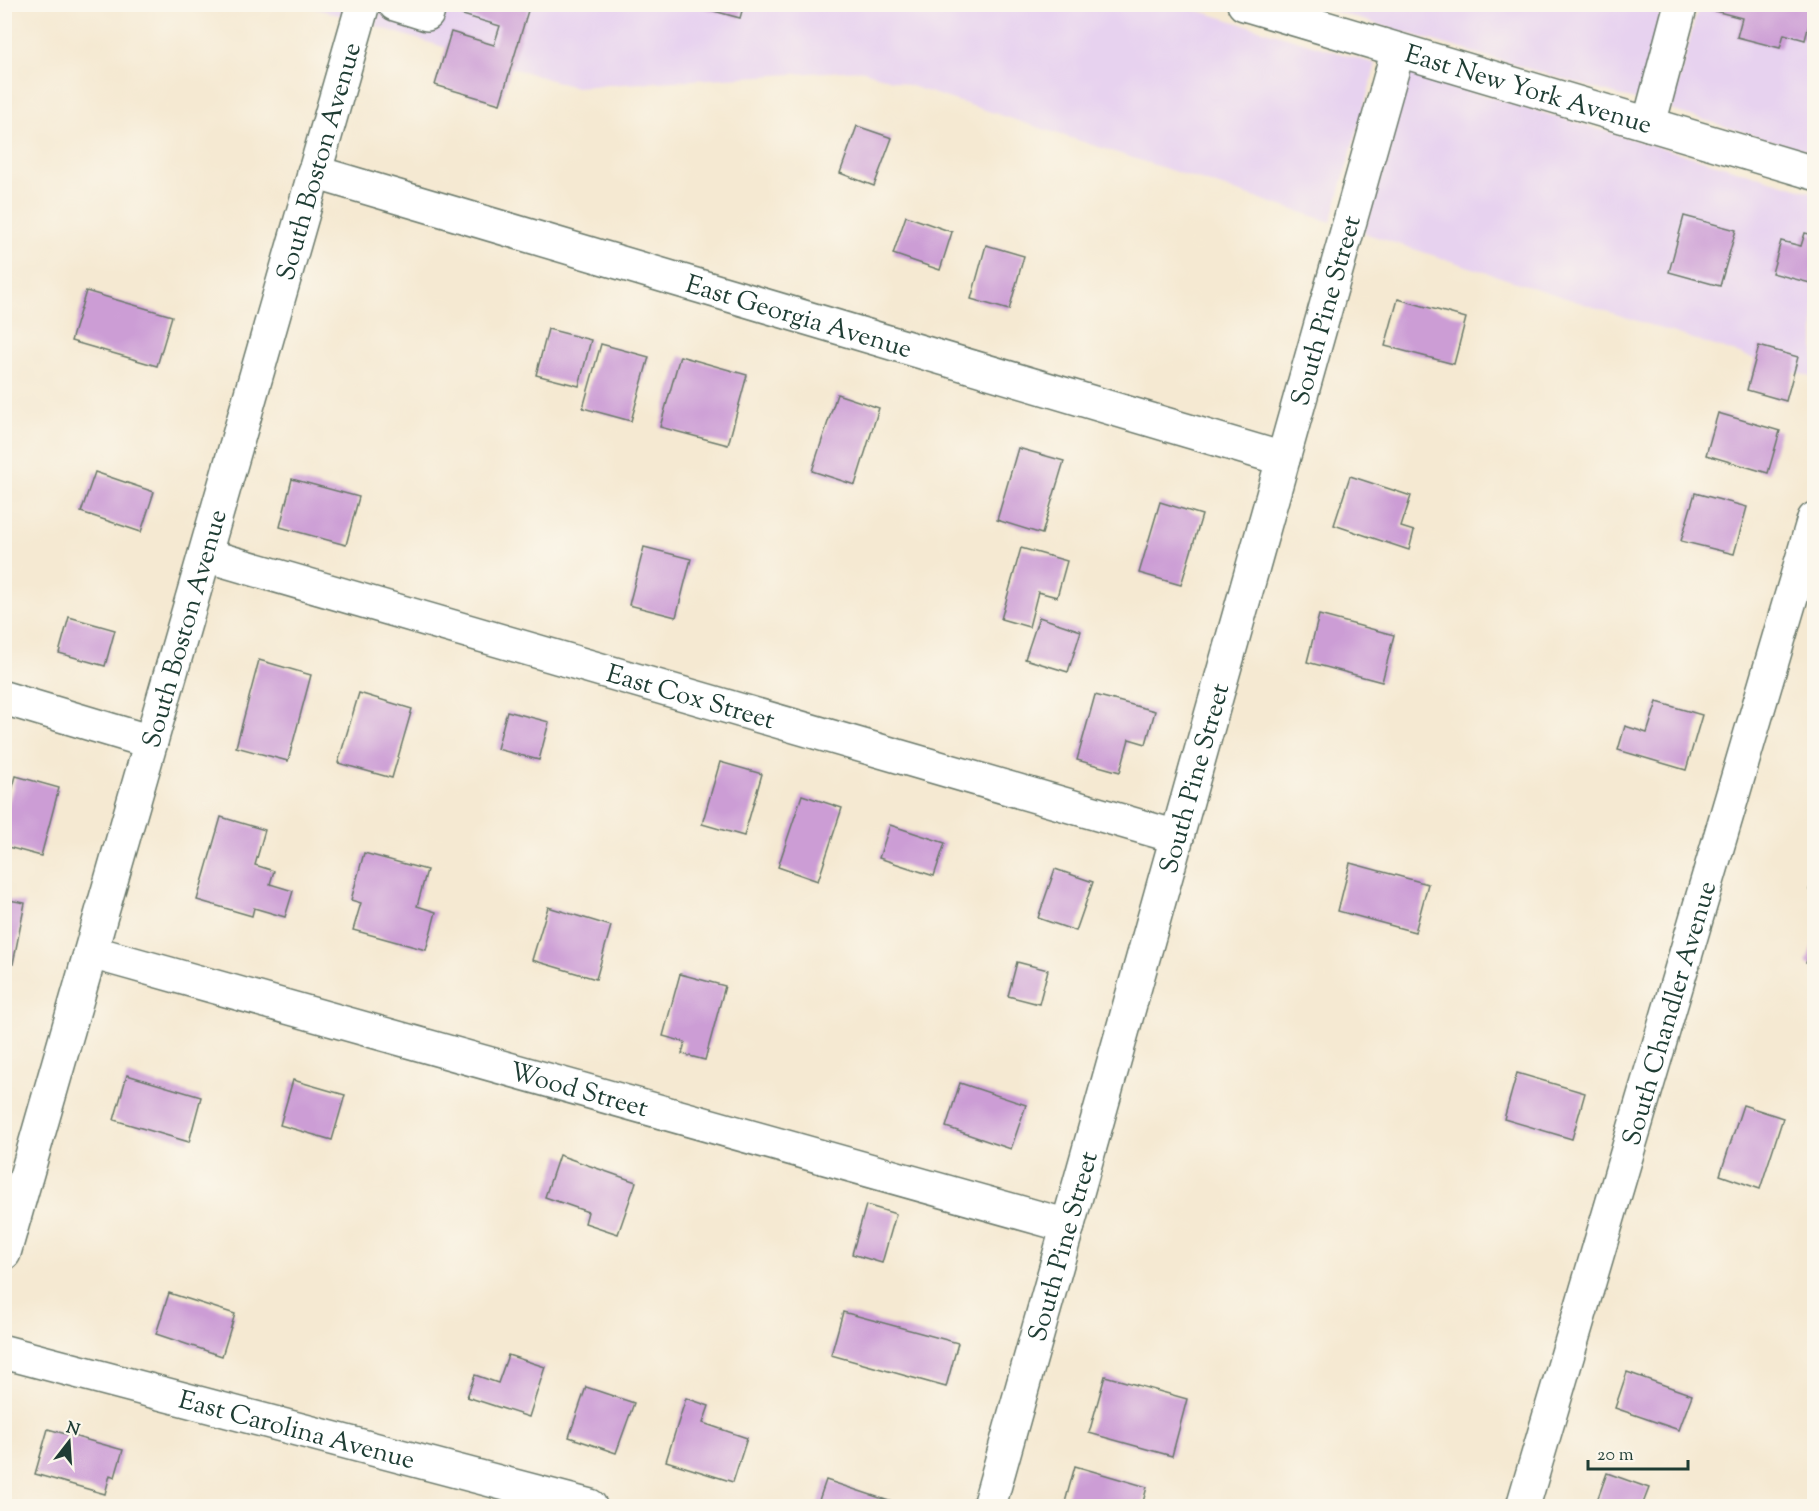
<svg xmlns="http://www.w3.org/2000/svg" width="1819" height="1511" font-family="'Sorts Mill Goudy',serif">
<style>
.built{fill:#e7d2ef}
.building{fill:#cc9dd5}
.lines{fill:none;stroke-linecap:round;stroke-linejoin:round}
.minor-casing{stroke:#6a796b;stroke-width:36}
.major-casing{stroke:#6a796b;stroke-width:36}
.minor{stroke:#fff;stroke-width:33}
.major{stroke:#fff;stroke-width:33}
.labels{text-anchor:middle;stroke-width:6;stroke-linejoin:round;paint-order:stroke}
.street-label{font-size:26px;fill:#1f3d34;stroke:#fbf7ec}
</style>
<rect width="100%" height="100%" fill="#fbf7ec"/>
<filter id="ink" filterUnits="userSpaceOnUse"><feTurbulence type="fractalNoise" baseFrequency=".0167" numOctaves="2"/><feDisplacementMap in="SourceGraphic" scale="12" xChannelSelector="R" yChannelSelector="G"/><feConvolveMatrix kernelMatrix="1 2 1 2 8 2 1 2 1" color-interpolation-filters="sRGB"/></filter>
<filter id="wash" filterUnits="userSpaceOnUse"><feTurbulence type="fractalNoise" baseFrequency=".008" numOctaves="4" result="noise"/><feDisplacementMap in="SourceGraphic" scale="24" xChannelSelector="R" yChannelSelector="G"/><feGaussianBlur stdDeviation="1.35" result="paint"/><feColorMatrix in="noise" values="0 0 0 0 0 0 0 0 0 0 0 0 0 0 0 0 0 1.4 0 .05"/><feComposite in="paint" operator="in"/></filter>
<g filter="url(#wash)">
<rect width="100%" height="100%" fill="#f5e9d2"/>
<g class="built">
<path d="M381,4H1176L1376,64L1331,222L861,70L574,87L375,26Z"/>
<path d="M303,5H345L342,16Z"/>
<path d="M1312,5L1663,4V5L1638,101Z"/>
<path d="M1699,5H1814V153L1671,110Z"/>
<path d="M1409,73L1814,193V378L1364,233Z"/>
</g>
<g id="blocks">
<g class="building">
<path d="M458,4H530L500,104L435,85L451,32L494,45L500,26L456,13Z"/>
<path d="M700,4H744L740,18L699,7Z"/>
<path d="M1708,4H1814V5L1805,40L1784,34L1780,48L1737,37L1742,18L1707,9Z"/>
<path d="M857,126L892,138L874,186L840,173Z"/>
<path d="M906,216L952,232L940,270L893,254Z"/>
<path d="M1684,216L1736,230L1720,286L1669,272Z"/>
<path d="M1805,233L1814,235V284L1772,273L1781,241L1801,246Z"/>
<path d="M986,245L1024,256L1009,310L971,299Z"/>
<path d="M86,291L172,316L157,366L71,341Z"/>
<path d="M1398,299L1466,318L1454,364L1385,346Z"/>
<path d="M548,329L591,340L579,386L536,375Z"/>
<path d="M601,344L649,357L631,421L583,408Z"/>
<path d="M1759,346L1798,357L1786,401L1747,390Z"/>
<path d="M680,356L747,375L728,445L660,427Z"/>
<path d="M837,394L879,408L855,485L812,471Z"/>
<path d="M1718,413L1780,431L1768,473L1706,455Z"/>
<path d="M1018,448L1064,461L1042,534L997,520Z"/>
<path d="M95,472L154,492L141,532L81,512Z"/>
<path d="M1350,476L1411,496L1401,527L1414,531L1409,550L1334,525Z"/>
<path d="M292,479L359,497L346,545L280,527Z"/>
<path d="M1695,493L1747,507L1734,554L1681,541Z"/>
<path d="M1160,502L1202,515L1181,585L1139,573Z"/>
<path d="M644,547L691,559L676,617L629,605Z"/>
<path d="M1021,548L1067,561L1057,597L1038,592L1029,627L1001,619Z"/>
<path d="M1319,615L1394,635L1382,682L1307,662Z"/>
<path d="M69,617L115,630L105,666L59,653Z"/>
<path d="M1039,617L1081,631L1068,672L1025,659Z"/>
<path d="M259,660L311,675L288,761L236,747Z"/>
<path d="M359,693L412,709L392,778L338,763Z"/>
<path d="M1095,695L1155,711L1146,744L1129,739L1120,772L1077,760Z"/>
<path d="M1657,702L1702,715L1686,770L1618,750L1625,726L1647,733Z"/>
<path d="M507,711L549,722L539,760L497,749Z"/>
<path d="M720,762L762,774L744,836L702,824Z"/>
<path d="M16,776L59,788L41,856L4,846V819Z"/>
<path d="M802,795L842,808L818,881L778,867Z"/>
<path d="M221,817L265,830L255,865L274,871L270,884L293,891L285,917L254,908L252,916L197,900Z"/>
<path d="M890,825L945,843L934,876L879,858Z"/>
<path d="M364,853L427,870L417,906L436,912L426,950L353,930L361,903L351,900Z"/>
<path d="M1350,863L1428,884L1415,932L1338,911Z"/>
<path d="M1055,869L1093,882L1076,931L1038,918Z"/>
<path d="M1814,875V892L1809,890Z"/>
<path d="M4,899L25,903L13,964L4,962Z"/>
<path d="M548,907L611,926L596,979L532,960Z"/>
<path d="M1814,941V966L1806,963Z"/>
<path d="M1017,962L1048,970L1039,1004L1008,996Z"/>
<path d="M680,974L725,986L705,1060L682,1054L685,1042L663,1036Z"/>
<path d="M1517,1073L1585,1093L1572,1139L1504,1119Z"/>
<path d="M127,1075L201,1097L189,1142L114,1120Z"/>
<path d="M293,1080L345,1095L332,1140L280,1125Z"/>
<path d="M960,1083L1026,1105L1011,1149L946,1127Z"/>
<path d="M1743,1105L1783,1118L1760,1189L1720,1175Z"/>
<path d="M559,1155L636,1182L618,1234L585,1223L588,1212L545,1197Z"/>
<path d="M866,1205L896,1214L882,1263L852,1254Z"/>
<path d="M169,1293L235,1314L222,1356L156,1334Z"/>
<path d="M843,1312L958,1343L946,1387L831,1355Z"/>
<path d="M508,1355L545,1367L529,1417L467,1397L475,1375L498,1383Z"/>
<path d="M1627,1372L1692,1395L1679,1430L1615,1408Z"/>
<path d="M1105,1376L1187,1399L1172,1456L1089,1433Z"/>
<path d="M586,1387L634,1403L616,1453L569,1437Z"/>
<path d="M686,1398L709,1406L703,1423L747,1438L733,1482L666,1461Z"/>
<path d="M48,1429L123,1450L115,1477L110,1475L105,1494L35,1474Z"/>
<path d="M1075,1466L1147,1487L1142,1506H1064Z"/>
<path d="M1607,1473L1649,1488L1642,1506H1595Z"/>
<path d="M826,1480L904,1506H817Z"/>
</g>
</g>
</g>
<g filter="url(#ink)">
<use href="#blocks" fill-opacity="0" stroke="#6a796b" stroke-width="1.5"/>
<g class="lines">
<defs>
<g id="minor">
<path d="M395,4L427,14L430,4"/>
<path d="M1649,124L1681,4"/>
<path id="s1" d="M314,172L1283,459"/>
<path id="s2" d="M205,555L1177,837"/>
<path d="M4,698L151,742"/>
<path id="s3" d="M91,952L1068,1226"/>
<path id="s4" d="M4,1253L363,4"/>
<path id="s5" d="M4,1352L590,1506"/>
<path id="s6" d="M989,1506L1398,50"/>
<path id="s7" d="M1523,1506L1814,519"/>
</g>
<g id="major">
<path id="s8" d="M1244,4L1814,173"/>
</g>
</defs>
<use href="#minor" class="minor-casing"/>
<use href="#major" class="major-casing"/>
<use href="#minor" class="minor"/>
<use href="#major" class="major"/>
</g>
</g>
<g class="labels">
<g class="street-label">
<text dy="9" stroke="none"><textPath href="#s8" startOffset="297">East New York Avenue</textPath></text>
<text dy="9" stroke="none"><textPath href="#s4" startOffset="1136">South Boston Avenue</textPath></text>
<text dy="9" stroke="none"><textPath href="#s6" startOffset="1242">South Pine Street</textPath></text>
<text dy="9" stroke="none"><textPath href="#s1" startOffset="506">East Georgia Avenue</textPath></text>
<text dy="9" stroke="none"><textPath href="#s4" startOffset="650">South Boston Avenue</textPath></text>
<text dy="9" stroke="none"><textPath href="#s2" startOffset="506">East Cox Street</textPath></text>
<text dy="9" stroke="none"><textPath href="#s6" startOffset="756">South Pine Street</textPath></text>
<text dy="9" stroke="none"><textPath href="#s7" startOffset="514">South Chandler Avenue</textPath></text>
<text dy="9" stroke="none"><textPath href="#s3" startOffset="507">Wood Street</textPath></text>
<text dy="9" stroke="none"><textPath href="#s6" startOffset="270">South Pine Street</textPath></text>
<text dy="9" stroke="none"><textPath href="#s5" startOffset="303">East Carolina Avenue</textPath></text>
</g>
</g>
<rect width="1819" height="1511" fill="none" stroke="#fbf7ec" stroke-width="24"/>
<g transform="translate(69 1442) rotate(17)" stroke="#fbf7ec" stroke-width="4.5" paint-order="stroke">
<path d="M0-4.5L10 22L0 15L-10 22Z" fill="#1f3d34"/>
<text y="-9" font-size="16" font-weight="bold" text-anchor="middle" fill="#1f3d34">N</text>
</g>
<path d="M1588 1460v9h100v-9" fill="none" stroke="#1f3d34" stroke-width="3"/>
<text x="1597" y="1460" font-size="18" fill="#1f3d34" stroke="#fbf7ec" stroke-width="4.5" paint-order="stroke">20 m</text>
</svg>
